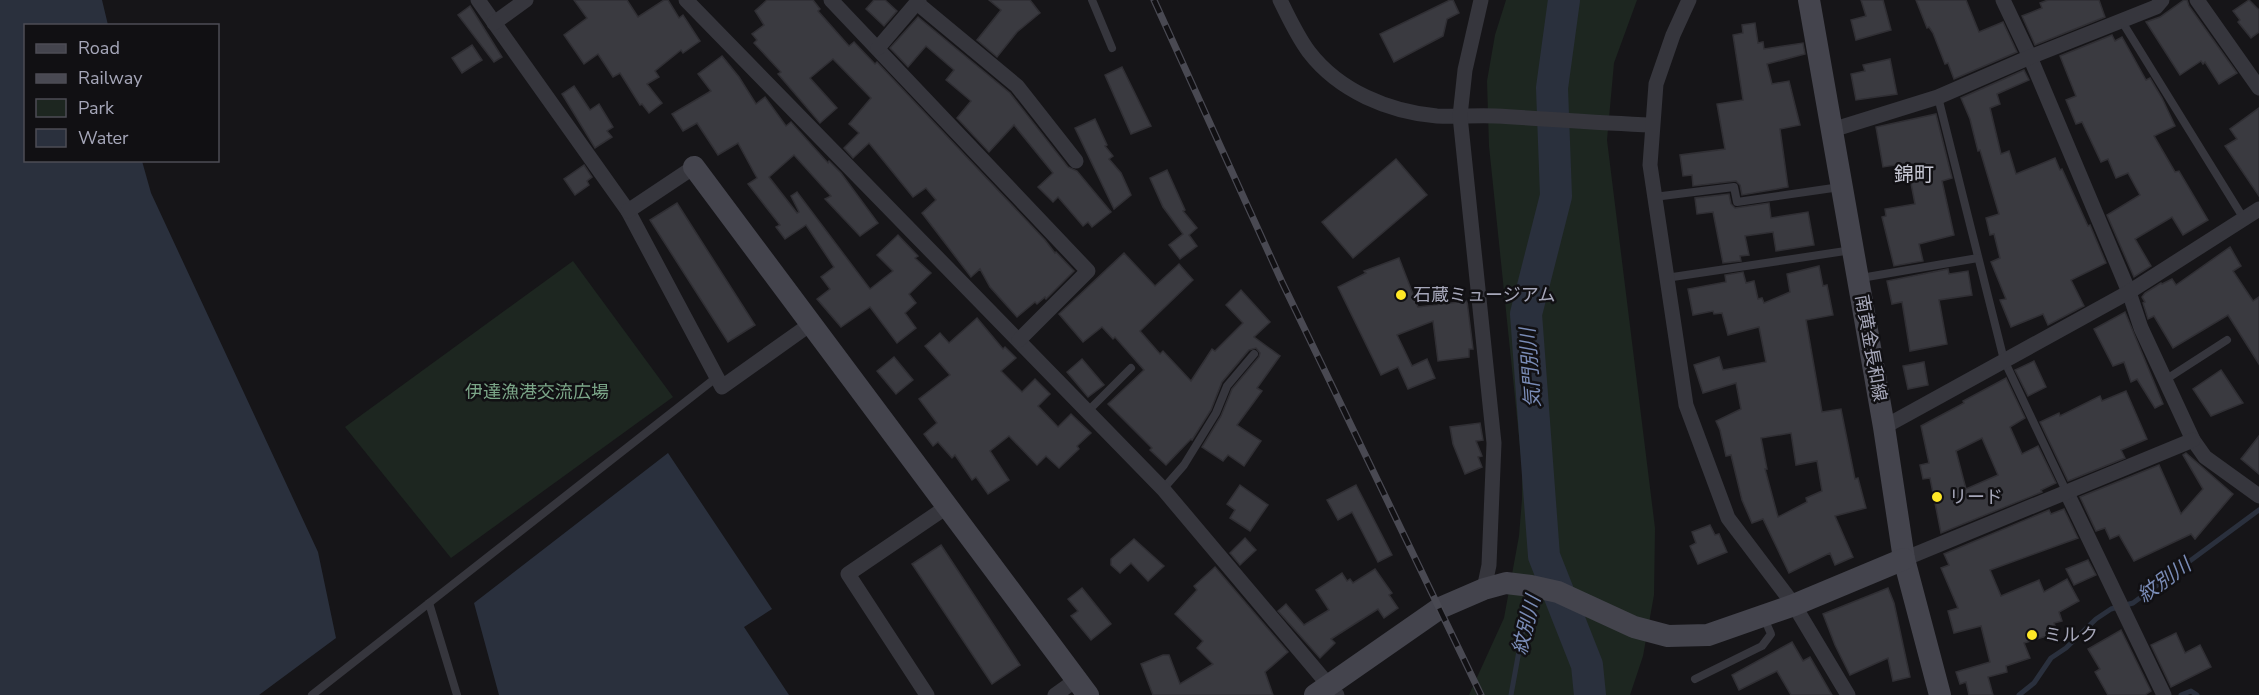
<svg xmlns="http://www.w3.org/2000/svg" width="2259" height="695" font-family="'Nunito Sans','Noto Sans JP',sans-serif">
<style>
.green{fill:#1d2620}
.water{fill:#2a303d}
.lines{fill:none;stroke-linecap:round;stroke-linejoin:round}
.stream{stroke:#2a303d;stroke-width:5}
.river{stroke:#2a303d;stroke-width:32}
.building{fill:#3a3a40;stroke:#302f34;stroke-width:1.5;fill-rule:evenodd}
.lane{stroke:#36363d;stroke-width:8}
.street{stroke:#36363d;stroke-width:15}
.secondary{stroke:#44444d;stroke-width:22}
.rail-casing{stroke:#494952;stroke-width:7}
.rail{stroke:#111013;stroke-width:4.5;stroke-dasharray:14;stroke-linecap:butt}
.poi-dot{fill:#ffe826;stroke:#111013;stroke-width:2}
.labels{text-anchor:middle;stroke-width:5;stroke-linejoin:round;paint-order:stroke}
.poi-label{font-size:18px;fill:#a6a7b9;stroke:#111013;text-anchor:start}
.street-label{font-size:18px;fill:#a6a7b9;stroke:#111013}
.park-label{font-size:18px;fill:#7ba688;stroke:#111013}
.neighbourhood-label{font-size:20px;fill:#c7c8d4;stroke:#111013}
.water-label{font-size:20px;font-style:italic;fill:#7a8cb7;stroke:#111013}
</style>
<rect width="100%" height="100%" fill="#161518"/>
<g class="green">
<path d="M1506,0H1637L1614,63L1607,140L1655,528L1654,595L1643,656L1630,695H1469L1504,618L1519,536L1522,499V466L1489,146L1487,81L1495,35Z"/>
<path d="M573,261L673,397L451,558L345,427Z"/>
</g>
<g class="water">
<path d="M0,0H102L108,25L26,26V160L142,161L151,193L318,552L336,638L259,695H0Z"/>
<path d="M668,453L772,609L744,627L789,695H499L474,603Z"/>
</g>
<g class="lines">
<g class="stream">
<path d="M1536,583L1544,556"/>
<path d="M1511,695L1523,629L1534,592"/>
<path d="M2019,695L2034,683L2051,658L2066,648L2096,619L2111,609L2133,603L2259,510"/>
<path d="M2181,695L2191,691L2197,695"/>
</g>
<path class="river" d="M1564,0L1552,88L1556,196L1526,314L1544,556L1587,665L1590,695"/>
</g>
<g class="building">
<path d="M574,0H627L638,17L664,0H668L679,18L683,15L700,41L683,53L681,50L655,71L659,77L647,84L662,103L649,113L642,104L640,105L620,73L613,77L598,54L584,64L564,35L587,18Z"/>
<path d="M767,0H813L820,9L818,11L849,46L854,42L875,64L877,62L1045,240L1055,253L1056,252L1074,271L1046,299L1045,297L1037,304L1035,302L1017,317L990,287L980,269L971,277L922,213L936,200L926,188L913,197L869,143L853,158L844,148L859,133L849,124L871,98L833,59L810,78L837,108L820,123L778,74L781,72L754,43L757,40L752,34L764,25L755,11Z"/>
<path d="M874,0H885L897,11L884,26L866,9Z"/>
<path d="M989,0H1030L1040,13L1017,32L997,57L977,40L1001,10Z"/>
<path d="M1450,0H1453L1459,13L1447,19L1443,36L1394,62L1380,34Z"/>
<path d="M1861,0H1883L1891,30L1856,40L1851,20L1866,16Z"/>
<path d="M1916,0H1966L1979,32L2003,22L2017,52L1954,79L1948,63L1945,64L1933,33L1929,27L1927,28Z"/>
<path d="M2048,0H2099L2105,17L2035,45L2022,16L2042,8L2040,3Z"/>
<path d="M2184,0H2187L2189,6L2237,73L2219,84L2205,62L2203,64L2201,61L2180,75L2146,22L2160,17Z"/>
<path d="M2249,0L2259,10V32L2251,38L2238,22L2240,20L2233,11Z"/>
<path d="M470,6L502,57L494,62L458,15Z"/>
<path d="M918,17L1010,93L1068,167L1077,171L1111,212L1092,227L1088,222L1083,226L1058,197L1053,202L1038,187L1053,173L1014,125L989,152L957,118L971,101L946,80L954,70L926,46L908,67L890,48Z"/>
<path d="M1755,23L1758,43L1763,42L1764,49L1803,43L1805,54L1767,64L1772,84L1789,81L1800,125L1780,129L1788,187L1742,195L1740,185L1736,181L1693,186L1692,175L1683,176L1680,155L1725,149L1717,104L1743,100L1733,35L1743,33L1742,25Z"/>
<path d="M2112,35L2115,41L2122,37L2146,80L2150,78L2162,98L2175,126L2154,136L2175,172L2179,171L2208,220L2183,235L2172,217L2135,239L2151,266L2134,277L2107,215L2140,195L2128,173L2116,178L2108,159L2101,162L2082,122L2076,124L2066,100L2076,96L2060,56Z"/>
<path d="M472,45L482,60L462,73L452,58Z"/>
<path d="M722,56L739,77L756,104L765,97L786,126L791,122L828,163L829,161L841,173L878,223L860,236L825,199L831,196L794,155L769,177L797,213L799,212L791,196L797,192L870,289L893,271L877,255L898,235L918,256L915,258L931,273L909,294L916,303L905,313L916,328L897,343L870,307L841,327L817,299L830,289L821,277L834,267L806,225L785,239L776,227L780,225L748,184L757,178L738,143L718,155L697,123L683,131L672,114L711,91L698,74Z"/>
<path d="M1890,59L1897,94L1856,100L1851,74L1865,71L1863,65Z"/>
<path d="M1122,67L1151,126L1131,134L1105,75Z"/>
<path d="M2024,70L2029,80L1997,94L2000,104L1990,108L2001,154L2009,151L2016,174L2055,158L2060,170L2062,169L2088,226L2090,225L2106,263L2071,280L2084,306L2048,325L2043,314L2011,327L2000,300L2006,299L1991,262L2000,258L1994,234L1990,235L1986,218L1999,214L1980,150L1978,151L1970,119L1961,98Z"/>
<path d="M574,86L590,110L599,104L613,127L607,131L612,137L595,148L562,94Z"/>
<path d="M2259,108V196L2225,146L2237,139L2230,129Z"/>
<path d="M1936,114L1952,178L1942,181L1954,235L1919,244L1923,261L1894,266L1882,217L1886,216L1885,209L1915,204L1909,173L1898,176L1895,165L1883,167L1876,127Z"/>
<path d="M1095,119L1107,145L1105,146L1113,156L1109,159L1121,173L1131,195L1114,209L1075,128Z"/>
<path d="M1396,159L1427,195L1353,258L1322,222Z"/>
<path d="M584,165L592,177L587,181L589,185L575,195L564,179Z"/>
<path d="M1167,170L1185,210L1183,211L1197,228L1189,235L1197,246L1180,259L1169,245L1183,234L1163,207L1150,178Z"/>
<path d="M1729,194L1731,204L1735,208L1769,203L1771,218L1808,212L1814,245L1776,251L1773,232L1745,236L1749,255L1740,256L1741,261L1723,263L1713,212L1697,214L1695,198Z"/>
<path d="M677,203L755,325L728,342L650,220Z"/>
<path d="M2230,247L2241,266L2233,271L2253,301L2259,297V364L2228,315L2173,348L2154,316L2148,319L2143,303L2145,302L2142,297L2145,293L2161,283L2162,284L2172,279L2176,285Z"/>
<path d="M1124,253L1155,286L1179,264L1193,280L1140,331L1160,354L1163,351L1191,381L1212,349L1215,351L1243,323L1226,305L1241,290L1270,322L1254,337L1280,356L1257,388L1262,391L1237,425L1261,441L1244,466L1228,455L1223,461L1202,447L1221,416L1232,389L1259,357L1260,353L1256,348L1249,350L1222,382L1211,410L1192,440L1191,439L1166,465L1150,450L1152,448L1108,404L1144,370L1115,337L1113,339L1102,327L1083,342L1059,314Z"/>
<path d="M1399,258L1418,307L1467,301L1473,349H1469V357L1438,361L1433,321L1397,335L1412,366L1427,359L1435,378L1408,389L1398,367L1381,375L1338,287L1366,273L1364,271Z"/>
<path d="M1819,266L1823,286L1827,285L1833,315L1806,320L1822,412L1841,409L1855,479L1858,478L1866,508L1835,516L1853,557L1835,565L1830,553L1789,573L1763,519L1752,523L1742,500L1731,455L1726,456L1720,430L1716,421L1741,409L1736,383L1703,393L1694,365L1719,357L1723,370L1766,362L1759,327L1728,335L1722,313L1714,314L1713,311L1693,315L1688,289L1726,282L1725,275L1743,272L1746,283L1754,281L1758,299L1762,298L1764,303L1790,292L1787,274ZM1791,433L1796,465L1817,461L1822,491L1806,498L1807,502L1778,517L1765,469H1767L1761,438Z"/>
<path d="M1948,269L1949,274L1968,271L1972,295L1939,300L1947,344L1910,351L1902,302L1892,304L1887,281Z"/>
<path d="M2125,312L2163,404L2155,408L2137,379L2131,382L2124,362L2113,366L2094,329Z"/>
<path d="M977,318L1003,349L1005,347L1016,358L1001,371L1022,392L1035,379L1050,394L1038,406L1058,427L1071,414L1091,433L1077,446L1079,449L1059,468L1046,456L1037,465L1009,436L990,451L1009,480L988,494L976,477L972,480L955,455L952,458L938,442L933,446L924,434L937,423L919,399L950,375L925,346L940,333L949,343Z"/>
<path d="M894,357L913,380L896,394L877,371Z"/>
<path d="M1082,359L1104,385L1088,397L1067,372Z"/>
<path d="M2034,361L2046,387L2028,396L2015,370Z"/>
<path d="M1924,362L1928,385L1908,389L1903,366Z"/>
<path d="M2221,370L2243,403L2211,416L2193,389Z"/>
<path d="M2006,378L2025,418L2010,427L2022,454L2038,446L2056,483L2041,490L2042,492L1941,533L1930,478L1923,479L1920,465L1929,463L1921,426L1964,403L1963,401ZM1982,438L1998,475L1966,489L1956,451Z"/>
<path d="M2126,391L2147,439L2121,450L2125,458L2068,481L2040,422L2059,413L2060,416L2100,396L2102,401Z"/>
<path d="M1480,423L1483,440L1476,441L1482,456L1478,457L1482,467L1465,474L1453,444L1450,427Z"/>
<path d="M2259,436V474L2241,459Z"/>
<path d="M2186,453L2233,494L2195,539L2191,534L2134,561L2119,535L2110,539L2105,528L2096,531L2080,497L2159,465L2181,514L2203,489L2183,455Z"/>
<path d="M1240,485L1268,505L1250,531L1230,518L1235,510L1227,504Z"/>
<path d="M1356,485L1392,555L1378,562L1352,512L1338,520L1327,500Z"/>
<path d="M2064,509L2078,538L1990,570L2001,596L2039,580L2044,592L2067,579L2079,601L2059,612L2062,621L2054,623L2056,629L2046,632L2047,636L2024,643L2030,658L2006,666L2007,672L1988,677L1993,695H1969L1966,682L1960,684L1956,672L1990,662L1981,626L1954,633L1948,611L1958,608L1941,568L1949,565L1944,554L2049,510L2051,514Z"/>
<path d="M1710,525L1715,535L1719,534L1727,552L1698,564L1690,546L1696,543L1692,532Z"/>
<path d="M1245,538L1256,550L1240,565L1230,553Z"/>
<path d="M1134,539L1164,566L1148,581L1131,563L1120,573L1111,565V559Z"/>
<path d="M941,545L1020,665L992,684L912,564Z"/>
<path d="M2088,560L2096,575L2074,585L2066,569Z"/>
<path d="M1215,567L1288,652L1265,672L1273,695H1153L1141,664L1163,655H1169L1180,684L1213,664L1197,648L1203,641L1175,614L1197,590L1194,586Z"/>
<path d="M1375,569L1392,593L1389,595L1398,608L1384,618L1378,609L1331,639L1335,643L1320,658L1278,611L1286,604L1304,625L1329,610L1316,590L1342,573L1347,581L1350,579L1353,583Z"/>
<path d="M1082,588L1111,624L1091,640L1071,616L1078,611L1068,599Z"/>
<path d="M1888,588L1894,603L1910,677L1893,681L1888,658L1850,675L1835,645L1823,614Z"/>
<path d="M2121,630L2151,691L2145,695H2108L2095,672L2100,669L2088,649Z"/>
<path d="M2176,633L2185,653L2200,645L2211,667L2171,687L2151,645Z"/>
<path d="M1792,642L1803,661L1810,657L1832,695H1791L1777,671L1739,690L1732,675Z"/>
</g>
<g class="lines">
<g class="lane">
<path d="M1092,0L1112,48"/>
<path d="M2121,20L2244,219"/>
<path d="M1938,97L2004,360L2067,493"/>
<path d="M1654,197L1734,187L1737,202L1840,187"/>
<path d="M1666,278L1852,250"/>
<path d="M1861,278L1978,258"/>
<path d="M2165,380L2227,340"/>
<path d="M1088,411L1131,368"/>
<path d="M1163,489L1184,465L1216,413L1227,386L1254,354"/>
<path d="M429,603L457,695"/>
<path d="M1695,679L1762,646L1771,634L1764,618"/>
<path d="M312,695L717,377"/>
</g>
<g class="street">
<path d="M478,0L628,211L722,387L812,323"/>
<path d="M686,0L1163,489L1337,695"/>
<path d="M831,0L1088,271L1019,340"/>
<path d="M1280,0C1289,18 1297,36 1309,52C1339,91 1389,112 1437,116C1457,117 1476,115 1496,116C1548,119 1600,123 1652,125"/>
<path d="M1481,0L1465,70L1460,116L1494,443L1489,565L1484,589"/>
<path d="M1689,0L1673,35L1656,84L1650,165L1686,405L1728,518L1794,605L1848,695"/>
<path d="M2003,0L2030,57L2129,292L2141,328L2193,440L2205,457L2259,496"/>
<path d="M2197,0L2259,88"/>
<path d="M917,3L1017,86L1076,161"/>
<path d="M494,23L526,0"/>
<path d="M878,48L919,0"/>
<path d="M1832,130L1938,97L2030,57L2156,7L2162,0"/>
<path d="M628,211L694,167"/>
<path d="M1884,427L2129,292L2259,209"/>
<path d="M2067,493L2164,695"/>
<path d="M1904,559L2193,440"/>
<path d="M927,695L848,574L948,506"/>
<path d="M1055,695L1076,680"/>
</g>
<g class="secondary">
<path d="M1809,0L1884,427L1904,559L1940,695"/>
<path d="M694,167L1088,695"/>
<path d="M1315,695L1440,608L1484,589L1506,583L1531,586L1558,592L1634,627L1668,636L1708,635L1794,605L1904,559"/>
</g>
<defs>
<path id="rail" d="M1154,0L1282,282L1481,695"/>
</defs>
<use href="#rail" class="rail-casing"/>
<use href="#rail" class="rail"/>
</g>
<g class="poi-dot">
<circle cx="1401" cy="295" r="6"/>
<circle cx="1937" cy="497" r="6"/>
<circle cx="2032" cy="635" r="6"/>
</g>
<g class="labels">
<g class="poi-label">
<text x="1413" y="301">石蔵ミュージアム</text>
<text x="1949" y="503">リード</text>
<text x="2044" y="641">ミルク</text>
</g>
<g class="street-label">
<text transform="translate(1871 348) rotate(80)" y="6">南黄金長和線</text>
</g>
<g class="park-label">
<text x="537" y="398">伊達漁港交流広場</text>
</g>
<g class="neighbourhood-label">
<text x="1914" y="181">錦町</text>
</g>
<g class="water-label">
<text transform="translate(1530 368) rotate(-94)" y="7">気門別川</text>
<text transform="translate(2164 580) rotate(-36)" y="7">紋別川</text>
<text transform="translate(1526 625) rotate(-76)" y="7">紋別川</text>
</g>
</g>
<rect x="24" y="24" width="195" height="138" fill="#111013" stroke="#4d4c55" stroke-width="1.5"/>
<rect x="36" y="44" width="30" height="9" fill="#44444d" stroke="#4d4c55" stroke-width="1.5"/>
<text x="78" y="54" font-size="18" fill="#a6a7b9">Road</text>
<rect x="36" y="74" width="30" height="9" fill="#494952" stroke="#4d4c55" stroke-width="1.5"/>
<text x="78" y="84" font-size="18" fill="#a6a7b9">Railway</text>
<rect x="36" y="99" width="30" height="18" fill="#1d2620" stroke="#4d4c55" stroke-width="1.5"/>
<text x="78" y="114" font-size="18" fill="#a6a7b9">Park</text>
<rect x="36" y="129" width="30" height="18" fill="#2a303d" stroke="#4d4c55" stroke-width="1.5"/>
<text x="78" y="144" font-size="18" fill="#a6a7b9">Water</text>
</svg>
